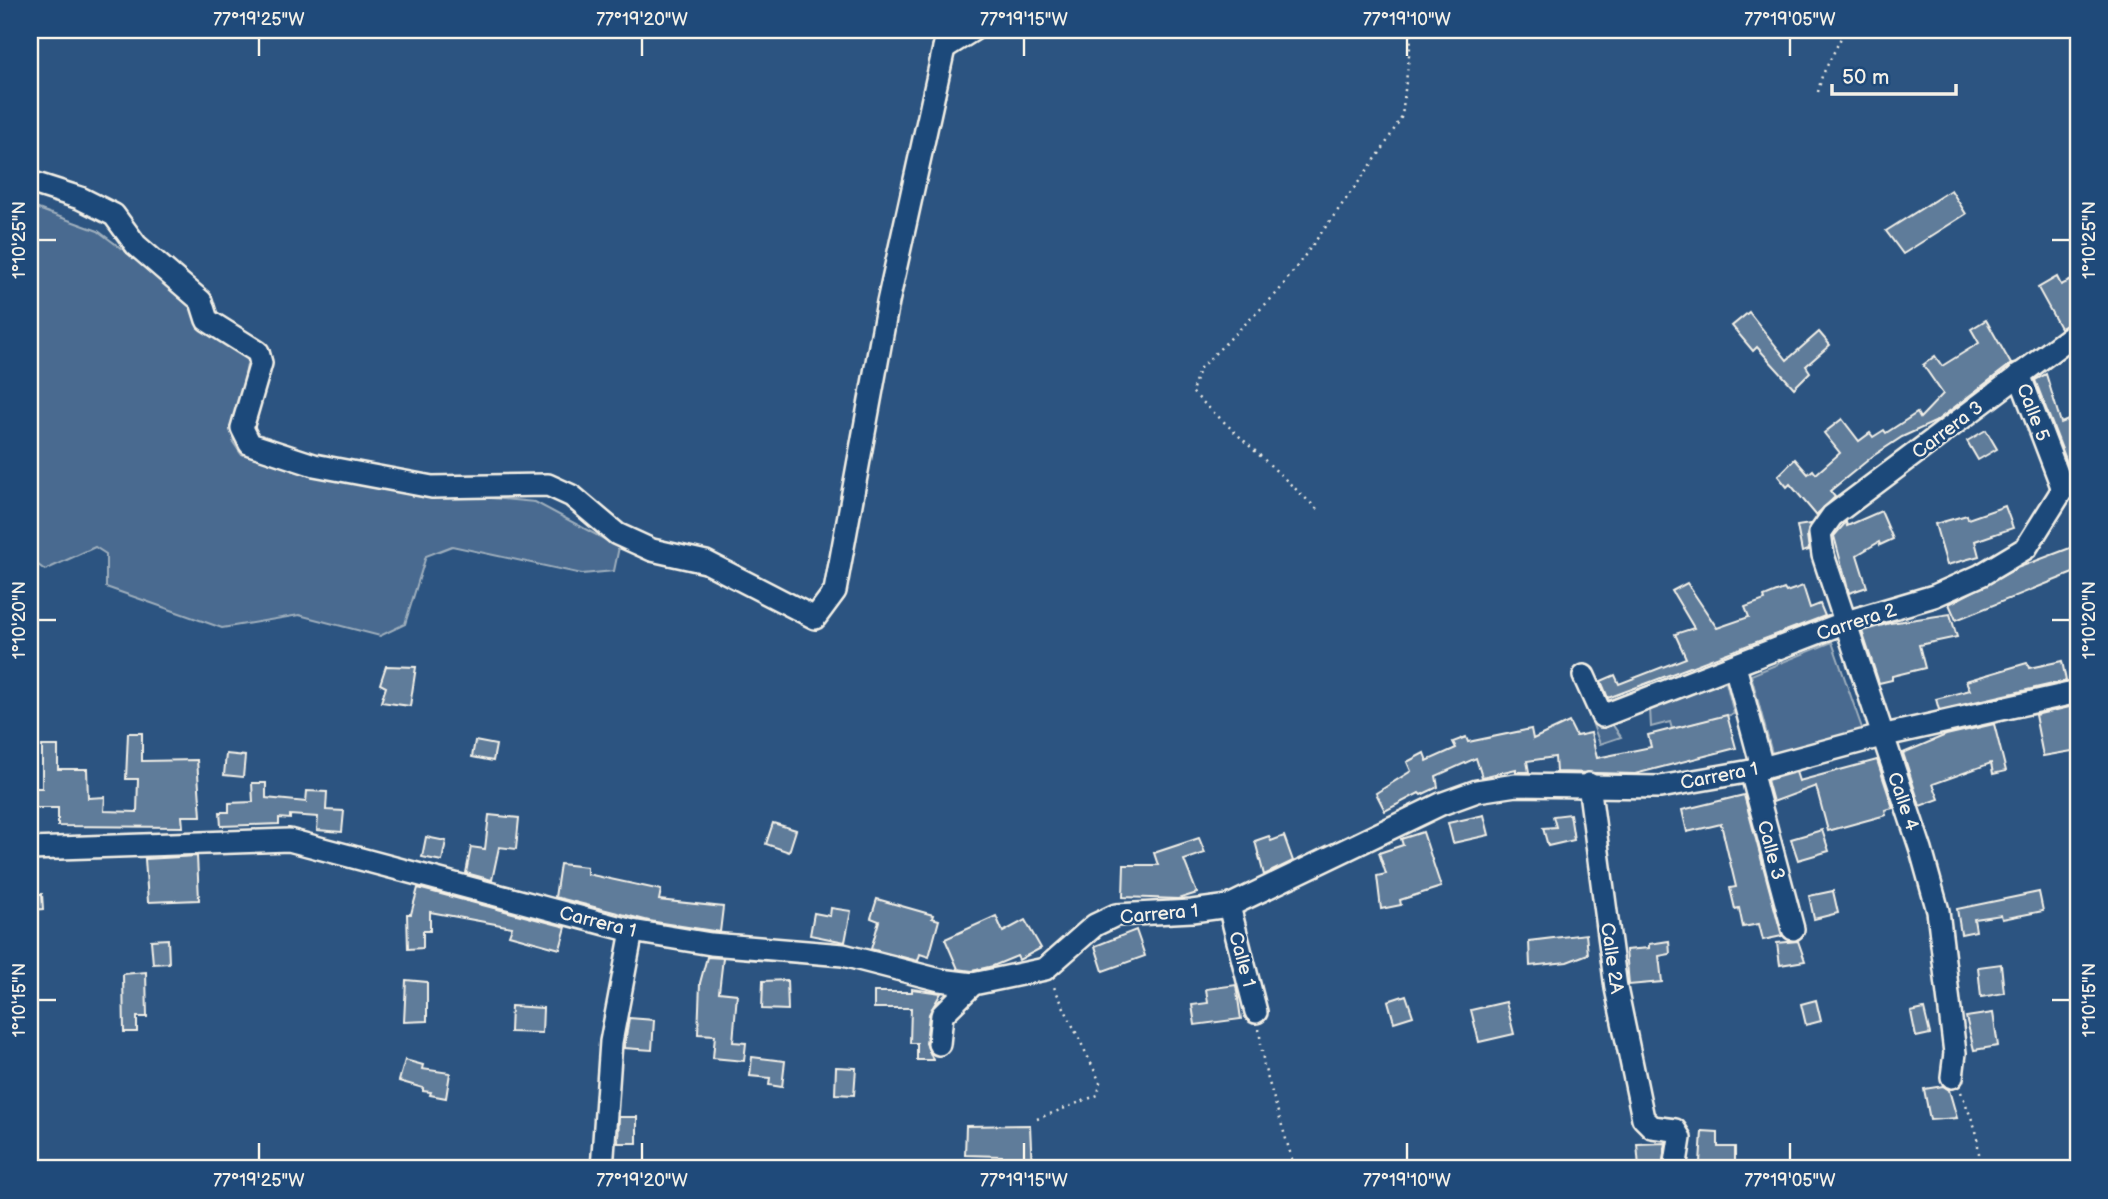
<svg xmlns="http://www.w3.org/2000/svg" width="2108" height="1199" font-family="'Balsamiq Sans',sans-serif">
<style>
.green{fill:#496b90;stroke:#9eaebc;stroke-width:2}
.building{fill:#5e7b9a;stroke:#f4f1e8;stroke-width:2}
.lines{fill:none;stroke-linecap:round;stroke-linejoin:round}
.minor-casing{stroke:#f4f1e8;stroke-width:26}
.path{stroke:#f4f1e8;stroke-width:2.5;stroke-dasharray:2 5;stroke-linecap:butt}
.minor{stroke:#1f4a7a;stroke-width:21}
.ticks{fill:none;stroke:#f4f1e8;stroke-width:2.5}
.labels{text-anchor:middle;stroke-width:5;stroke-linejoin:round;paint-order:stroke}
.street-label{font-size:19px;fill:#f4f1e8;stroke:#1f4a7a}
.neatline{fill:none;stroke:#f4f1e8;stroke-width:2.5}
.ticks-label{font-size:18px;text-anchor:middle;fill:#f4f1e8}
</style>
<rect width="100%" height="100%" fill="#2c5481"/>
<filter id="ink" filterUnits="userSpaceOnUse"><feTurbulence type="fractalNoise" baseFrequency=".0143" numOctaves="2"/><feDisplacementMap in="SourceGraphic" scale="14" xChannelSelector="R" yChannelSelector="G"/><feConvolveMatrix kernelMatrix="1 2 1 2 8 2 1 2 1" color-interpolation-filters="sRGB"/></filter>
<g filter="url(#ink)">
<g class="green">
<path d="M30,206L98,231L158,276L248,359L233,442L241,454L318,474L405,490L535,502L619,547L614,571L582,574L452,546L426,556L405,624L380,636L299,615L222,628L106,587V554L95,547L45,570L30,559Z"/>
<path d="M1832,642L1864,734L1773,757L1751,675Z"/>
<path d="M1726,682L1734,714L1672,729L1670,722L1651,727L1650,708Z"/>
<path d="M1610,721L1621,737L1600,744L1593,725Z"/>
</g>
<g class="building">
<path d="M1951,190L1966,214L1903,254L1886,231Z"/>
<path d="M2057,277L2061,285L2078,277V318L2060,328L2038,288Z"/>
<path d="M1749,312L1787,360L1819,332L1830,345L1806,366L1810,372L1794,388L1757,347L1753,351L1732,326Z"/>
<path d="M1986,320L2011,364L1935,422L1902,437L1873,456L1830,491L1835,497L1816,515L1790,484L1787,487L1778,476L1795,459L1808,474L1813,470L1816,474L1840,453L1824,433L1842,419L1859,441L1870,433L1873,437L1884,430L1886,433L1917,413L1920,418L1943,394L1923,365L1935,356L1942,366L1979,343L1971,329Z"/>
<path d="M2046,374L2061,423L2073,418L2078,432V464L2069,467L2035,380Z"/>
<path d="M1986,430L1997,449L1978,460L1967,441Z"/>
<path d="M2005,506L2013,528L1975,541L1979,556L1947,565L1935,524L1967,515L1968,519Z"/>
<path d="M1881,511L1893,539L1880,545L1879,542L1857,555L1867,587L1849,593L1834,536L1846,522L1847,526Z"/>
<path d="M1810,524L1807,535L1809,550L1802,552L1797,526Z"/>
<path d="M2078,545V571L1956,620L1949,604L2017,568Z"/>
<path d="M1687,583L1717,628L1749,617L1745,607L1765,600L1764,597L1784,589L1786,592L1803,586L1810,608L1820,604L1825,616L1608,698L1601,681L1615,675L1619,684L1686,658L1675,634L1694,628L1672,591Z"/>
<path d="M1950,614L1957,637L1919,645L1925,668L1892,676V680L1879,683L1862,631L1890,623Z"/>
<path d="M2062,661L2066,681L1939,710L1936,699L1970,690L1966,681L2027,663L2029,668Z"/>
<path d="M386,666L416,667L410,706L381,702L386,687L380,684Z"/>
<path d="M2078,705V750L2043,756L2035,715Z"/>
<path d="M1727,715L1736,748L1635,774L1556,772L1555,757L1527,761L1529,772H1516V769L1482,777L1476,758L1436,776L1438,787L1421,795L1419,793L1385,811L1376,793L1411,771L1407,762L1424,753L1427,761L1456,748L1453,742L1466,737L1468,742L1531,729L1533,739L1569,722L1576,736L1591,733L1597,758L1651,747L1648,735Z"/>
<path d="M1994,724L2006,771L1993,774L1991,763L1933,784L1939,799L1920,806L1903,753L1946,735Z"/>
<path d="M128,733H142V761L197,760L201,816H182L183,827L58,826V808H30V788H42V746H58V769H87L88,798L105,797L104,811L137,812L138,779H126Z"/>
<path d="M475,741L496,745L493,761L472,757Z"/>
<path d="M226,754L245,756L243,777L224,775Z"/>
<path d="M1877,760L1893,808L1885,810L1886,815L1828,831L1816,786L1773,802L1767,780L1796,772L1799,781Z"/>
<path d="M252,783H266V798L306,802L307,791L327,792L326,810L344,811L342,832L317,830L318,817L290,815V819L279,818V824L221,826L220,812H229V803L253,802Z"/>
<path d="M1744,795L1782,936L1763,940L1759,924L1743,927L1739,908L1735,909L1730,888L1736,887L1721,824L1687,832L1682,810Z"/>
<path d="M1570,814L1574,840L1548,846L1543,828L1556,827L1553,816Z"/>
<path d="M489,815L519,818L516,849L499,847L492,880L466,873L471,847L485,849Z"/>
<path d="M1484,815L1489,835L1453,843L1448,823Z"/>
<path d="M773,823L796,830L789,852L766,844Z"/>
<path d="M1822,830L1829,851L1798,860L1791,839Z"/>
<path d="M1423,832L1441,887L1400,900L1401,905L1381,909L1377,876L1386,874L1379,853L1403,845L1401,839Z"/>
<path d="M1269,836L1271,841L1284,836L1293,861L1264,875L1255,841Z"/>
<path d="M426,837L446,841L442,861L422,857Z"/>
<path d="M1199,838L1205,853L1184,860L1197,893L1178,899L1123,897L1124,865H1158L1154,853Z"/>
<path d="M197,856L199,900L148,902L145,859Z"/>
<path d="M560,864L587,867V874L661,890L659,900L723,907L720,932L649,921L555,897Z"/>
<path d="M418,888L566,927L560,949L509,935L512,927L430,912V931H423V948L408,949L407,914H411Z"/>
<path d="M1833,891L1838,913L1814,919L1809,896Z"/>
<path d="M2039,892L2043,911L2002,919L2001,915L1974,919L1976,931L1961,934L1957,909Z"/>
<path d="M30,894H42L43,909L30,910Z"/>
<path d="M877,899L933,915L932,918L939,920L929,957L920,954L918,961L871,949L879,921L871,918Z"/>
<path d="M831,908L851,911L845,942L810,935L814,913L830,916Z"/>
<path d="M996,916L1003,932L1025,920L1041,948L1019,960L1017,956L993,966L972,971L958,969L945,939Z"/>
<path d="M1136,930L1145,956L1103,971L1095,946Z"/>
<path d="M1586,934L1588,954L1567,962L1530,966L1529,941Z"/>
<path d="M168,939L169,963L153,964L151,940Z"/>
<path d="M1669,941L1670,954L1659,956L1662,982L1629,985L1626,950L1649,948V944Z"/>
<path d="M1798,941L1805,961L1780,965L1777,943Z"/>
<path d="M707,957L723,958L719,992L737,994L733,1042L746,1043L744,1061L713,1058L715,1035L698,1034L700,983Z"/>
<path d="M2001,964L2004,993L1981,997L1978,967Z"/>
<path d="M146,972L147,1017H137V1032H124L123,974Z"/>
<path d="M406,980L427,982V1021L404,1022Z"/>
<path d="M787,980L788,1010L762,1009L763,981Z"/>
<path d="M1236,985L1241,1019L1195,1025L1192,1005L1208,1003L1206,989Z"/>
<path d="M912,989L941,993L929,1014L926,1043L933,1060H917V1043H910L911,1008H874V992H912Z"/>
<path d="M1406,995L1413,1016L1394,1022L1388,1001Z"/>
<path d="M1816,1000L1821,1021L1806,1025L1801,1004Z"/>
<path d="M1506,1002L1514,1034L1479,1042L1471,1010Z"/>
<path d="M511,1006L543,1008L542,1033L510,1032Z"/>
<path d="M1924,1009L1930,1034L1916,1037L1911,1012Z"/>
<path d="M1993,1013L1998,1046L1974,1050L1966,1017Z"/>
<path d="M629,1018L654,1020L652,1050L624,1048Z"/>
<path d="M752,1057L785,1061L782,1087L769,1085L770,1078L750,1076Z"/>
<path d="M405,1060L423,1065L422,1069L450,1073L446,1098L430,1095L431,1092L423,1091V1088L399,1081Z"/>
<path d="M836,1067L856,1068L854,1095L835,1094Z"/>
<path d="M1943,1086L1949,1090L1957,1118L1930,1120L1924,1089Z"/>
<path d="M619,1117H637V1143H618Z"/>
<path d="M1030,1125L1032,1169H1008L1007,1160H1003L1002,1156L965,1155L966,1126Z"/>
<path d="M1702,1131L1718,1132V1147H1735V1165L1700,1163Z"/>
<path d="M1666,1143L1662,1165L1639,1167L1637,1144Z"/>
</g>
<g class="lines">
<defs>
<g id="minor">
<path d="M944,48L973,30"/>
<path d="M30,182L80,198L114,215L136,245L201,301L207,320L258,352L261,363L242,428L250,444L314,465L432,487L548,485L572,496L617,534L652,550L706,562L815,618L835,591L888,302L948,30"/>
<path d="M2019,374L2063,489"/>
<path d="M1735,666L1762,767"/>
<path d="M1584,676L1602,716L1846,622L1934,596L1981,575L2026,548L2063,489L2078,485"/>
<path d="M1751,771L1793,929"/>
<path d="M1589,784L1616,988L1643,1118L1652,1127L1675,1130L1680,1138L1675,1169"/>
<path d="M30,849L289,840L632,931L711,944L843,955L940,980L973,984L1045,969L1095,925L1116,915L1192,911L1229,906L1441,804L1477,791L1516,785L1660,787L1751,771L1881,736L2078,692"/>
<path d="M1229,906L1256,1012"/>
<path d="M939,1044L942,1015L973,984"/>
<path d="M1952,1077L1955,1053L1938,911L1921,850L1823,555L1820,533L1832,516L2078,331"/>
<path d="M602,1169L611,1042L632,931"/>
</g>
</defs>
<use href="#minor" class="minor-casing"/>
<g class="path">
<path d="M1818,92L1822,76L1845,30"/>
<path d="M1317,509L1192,392L1199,369L1278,292L1382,150L1402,116L1412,30"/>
<path d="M1259,1029L1264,1066L1295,1169"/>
<path d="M1961,1092L1976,1130L1981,1169"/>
<path d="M1037,1119L1098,1095L1100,1082L1053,985"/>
</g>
<use href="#minor" class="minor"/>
</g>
</g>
<path class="ticks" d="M259,38V56M642,38V56M1024,38V56M1407,38V56M1790,38V56M38,240H56M2052,240H2070M38,620H56M2052,620H2070M38,1000H56M2052,1000H2070M259,1143V1160M642,1143V1160M1024,1143V1160M1407,1143V1160M1790,1143V1160"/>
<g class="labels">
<g class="street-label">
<text transform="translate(2034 412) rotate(69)" y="7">Calle 5</text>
<text transform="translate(1947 429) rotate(-37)" y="7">Carrera 3</text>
<text transform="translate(1856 621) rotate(-18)" y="7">Carrera 2</text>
<text transform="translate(1719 775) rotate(-11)" y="7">Carrera 1</text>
<text transform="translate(1904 801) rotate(71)" y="7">Calle 4</text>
<text transform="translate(1772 850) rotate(75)" y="7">Calle 3</text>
<text transform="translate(1159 913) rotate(-5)" y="7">Carrera 1</text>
<text transform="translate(598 921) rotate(14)" y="7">Carrera 1</text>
<text transform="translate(1613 958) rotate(82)" y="7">Calle 2A</text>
<text transform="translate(1243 959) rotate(75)" y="7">Calle 1</text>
</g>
</g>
<rect width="2108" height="1199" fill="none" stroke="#1f4a7a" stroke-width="77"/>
<path d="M1832 84v10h124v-10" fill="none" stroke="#f4f1e8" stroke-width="3.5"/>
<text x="1842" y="84" font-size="21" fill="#f4f1e8" stroke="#1f4a7a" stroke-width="5" paint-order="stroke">50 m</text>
<rect x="38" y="38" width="2032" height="1122" class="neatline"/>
<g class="ticks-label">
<text x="259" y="25">77°19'25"W</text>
<text x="642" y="25">77°19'20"W</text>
<text x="1024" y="25">77°19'15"W</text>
<text x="1407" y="25">77°19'10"W</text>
<text x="1790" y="25">77°19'05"W</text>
<text transform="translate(19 240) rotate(-90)" y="6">1°10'25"N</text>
<text transform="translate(2089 240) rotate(-90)" y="6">1°10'25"N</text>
<text transform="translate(19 620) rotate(-90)" y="6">1°10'20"N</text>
<text transform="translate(2089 620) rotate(-90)" y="6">1°10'20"N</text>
<text transform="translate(19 1000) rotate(-90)" y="6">1°10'15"N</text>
<text transform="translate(2089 1000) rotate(-90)" y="6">1°10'15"N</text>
<text x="259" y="1186">77°19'25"W</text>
<text x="642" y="1186">77°19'20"W</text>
<text x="1024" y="1186">77°19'15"W</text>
<text x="1407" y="1186">77°19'10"W</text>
<text x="1790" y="1186">77°19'05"W</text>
</g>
</svg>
